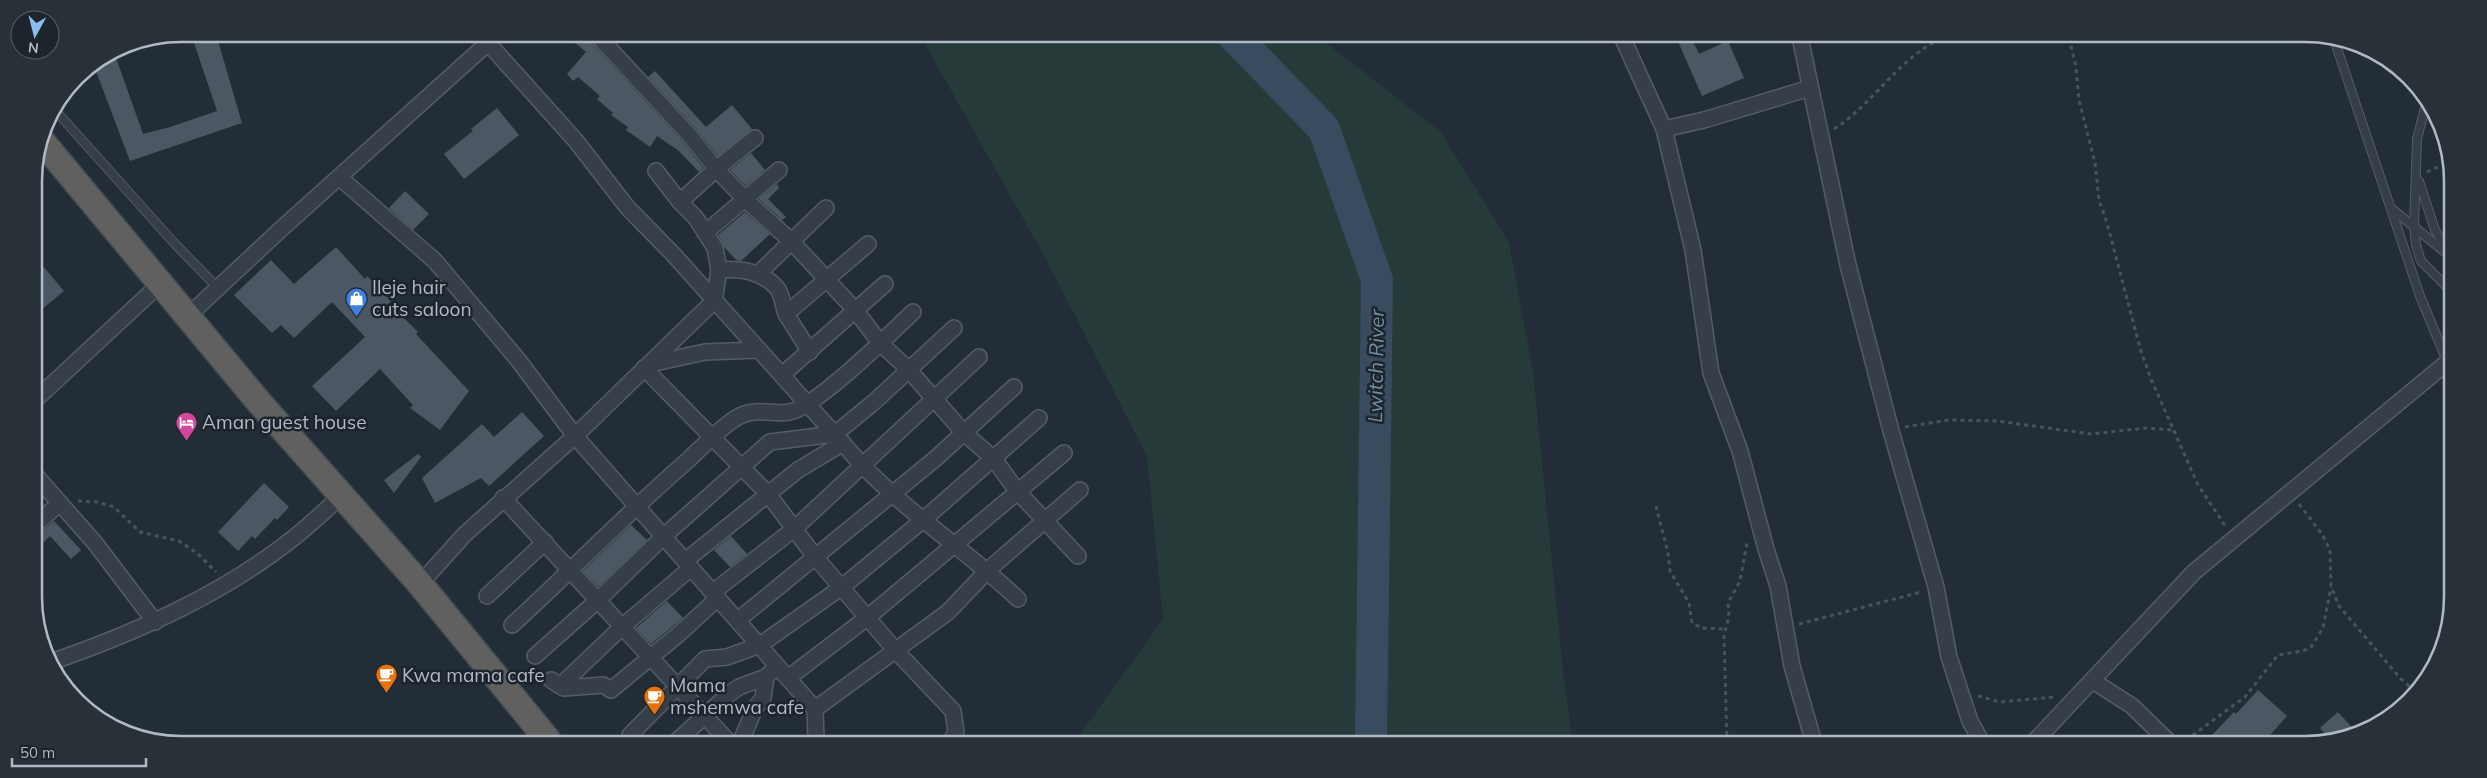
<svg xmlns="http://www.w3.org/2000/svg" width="2487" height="778" font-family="Mulish,sans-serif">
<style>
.green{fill:#263a39}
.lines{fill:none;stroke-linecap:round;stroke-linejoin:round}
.river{stroke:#394c5f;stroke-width:32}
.building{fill:#4b5863}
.service-casing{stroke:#545d65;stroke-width:10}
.minor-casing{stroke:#545d65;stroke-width:18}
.trunk-casing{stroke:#414a52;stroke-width:28}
.path{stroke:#445757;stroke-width:3;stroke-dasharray:4 4;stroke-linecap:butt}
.service{stroke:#363f48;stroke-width:8}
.minor{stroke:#363f48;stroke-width:15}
.trunk{stroke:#60605e;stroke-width:25}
.labels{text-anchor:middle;stroke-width:5;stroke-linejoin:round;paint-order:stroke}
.poi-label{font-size:19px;fill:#b1bac4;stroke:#1c242c;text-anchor:start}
.water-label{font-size:20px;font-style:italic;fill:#748da5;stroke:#1c242c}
.rim{fill:none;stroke:#b1bac4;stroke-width:2.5}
</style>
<rect width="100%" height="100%" fill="#232d37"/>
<path class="green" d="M920,35L1317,36L1441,132L1509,243L1533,372L1564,680L1573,742L1075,741L1163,619L1147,456L1047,261Z"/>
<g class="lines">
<path class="river" d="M1234,36L1324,129L1377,280L1371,742"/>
</g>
<g class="building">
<path d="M191,34H216L242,123L130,161L94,66L114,52L143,134L170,127L217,111Z"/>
<path d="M566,35H588L590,41L684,143L703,168L699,172L679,151L657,136L650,147L626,130L628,127L611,115L613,113L597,99L600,96L578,77L573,81L567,74L586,52Z"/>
<path d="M1676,37H1691L1699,54L1728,41L1744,78L1702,96Z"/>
<path d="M655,71L706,127L732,105L752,129L718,156L698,131L648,77Z"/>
<path d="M497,108L519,135L464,179L444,154L473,131L471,129Z"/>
<path d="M751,153L765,170L746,186L730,170Z"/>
<path d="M777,184L779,188L768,199L786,217L782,220L759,199Z"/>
<path d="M405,191L429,214L413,230L389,208Z"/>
<path d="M745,212L770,234L741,261L736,260L725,248L718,235Z"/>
<path d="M336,247L365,279L367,276L391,301L389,303L418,332L416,334L469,391L440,430L410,408L413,405L380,369L336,411L312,386L365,337L332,302L294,338L281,325L272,333L234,295L271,260L294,284Z"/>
<path d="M42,265L64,291L35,315V272Z"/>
<path d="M522,412L544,436L489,486L481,478L435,503L422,478L482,424L494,437Z"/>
<path d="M418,454L421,457L394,493L384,480Z"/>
<path d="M264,483L289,507L277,520L275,518L255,539L252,536L238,551L218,532Z"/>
<path d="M54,521L81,550L71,559L50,536L36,550V533L42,531Z"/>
<path d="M631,525L647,540L598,587L583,571Z"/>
<path d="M731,536L747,554L730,567L714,550Z"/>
<path d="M667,601L683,618L651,644L636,628Z"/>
<path d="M2258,690L2287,716L2262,744H2222L2212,735L2234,712L2236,714Z"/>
<path d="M2338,712L2358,734L2331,740L2320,728Z"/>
</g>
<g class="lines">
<defs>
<g id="service">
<path d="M2334,39L2420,296L2447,361"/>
<path d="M2427,100L2417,139L2414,226L2416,245L2421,261L2450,290"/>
<path d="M55,110L175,244L218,288"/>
<path d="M2419,181L2435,230L2450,255"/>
<path d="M2392,209L2445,252"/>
</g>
<g id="minor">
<path d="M597,35L691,137L716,169L746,200L791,241L856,311L880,343L908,369L964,433L994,459L1017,491L1078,556"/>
<path d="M1622,37L1664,129L1693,250L1711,373L1740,451L1766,549L1778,586L1792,666L1814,743"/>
<path d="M1800,37L1848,265L1891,431L1936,587L1949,657L1970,721L1982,743"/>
<path d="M489,44L576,141L627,207L673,254L863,466C911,515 968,552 1018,599"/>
<path d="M1664,129L1704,120L1810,88"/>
<path d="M339,177L435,261L519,361L575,436L815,709L816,741"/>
<path d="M680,202L716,169L755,138"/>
<path d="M705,233L779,170"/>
<path d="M719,270C739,268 762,271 777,288C782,293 783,306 786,314"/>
<path d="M758,274L826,208"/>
<path d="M188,316L280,230L498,34"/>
<path d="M810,352L786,314L868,244"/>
<path d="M650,364L705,352L759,350"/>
<path d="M644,368L768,494L816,558L896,651L953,711L956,732L951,741"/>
<path d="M782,375L885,284"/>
<path d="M35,400L160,284"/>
<path d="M36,476L95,543L155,622"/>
<path d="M503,498L728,741"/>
<path d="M36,524L60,503"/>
<path d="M685,561L798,470L843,443"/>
<path d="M420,584L465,534L575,436L714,301L719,270L715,248L696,218L680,202L656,171"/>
<path d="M713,592L794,529L979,357"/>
<path d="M487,596L545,542"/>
<path d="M738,620L935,459L1014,387"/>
<path d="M512,625C571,571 626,514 686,462C699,450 724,424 738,417C756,407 772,415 790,412C816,407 891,333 913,312"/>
<path d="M535,656L598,600L664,536L770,442L835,434L874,402L954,328"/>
<path d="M54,661C140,631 225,593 296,536C312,523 327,509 342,495"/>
<path d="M788,678L868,617L1064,453"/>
<path d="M551,680L564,688L603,685L611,690L680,633L718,598"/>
<path d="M2093,681L2132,706L2171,744"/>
<path d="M560,686L623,626L691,568"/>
<path d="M815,709L948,612L988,570L1080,490"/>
<path d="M635,740L630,735L705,659L727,657L760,645L842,587L922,521L1039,418"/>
<path d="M678,740L729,694L739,687L766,677"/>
<path d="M741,741L755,708L763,698L766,677L771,672"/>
<path d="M2033,743L2194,572L2450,360"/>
</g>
<path id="trunk" d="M41,140L258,401L420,584L548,740"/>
</defs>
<use href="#service" class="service-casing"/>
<use href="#minor" class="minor-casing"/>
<use href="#trunk" class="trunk-casing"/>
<g class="path">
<path d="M2069,38L2076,67L2079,100L2095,163L2099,200L2107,223L2140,348L2151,379L2198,485L2226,527"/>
<path d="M1834,129C1874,104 1901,54 1944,38"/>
<path d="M2427,172L2435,168L2450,165"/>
<path d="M1905,427L1949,420L1997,421L2091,434L2146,428L2172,430"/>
<path d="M78,501L97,502L114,507L140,532L179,541L197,553L216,572"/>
<path d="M2299,504L2322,534L2330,550L2331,586L2339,606L2400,678L2416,692"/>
<path d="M1656,506L1668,553L1670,571L1689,603L1692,623L1702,628L1725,629"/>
<path d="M1799,624L1921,592"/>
<path d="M1978,696L2000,702L2055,697"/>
<path d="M2186,740L2245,697L2278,655L2303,651L2311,647L2323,628L2331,587"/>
<path d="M1727,743L1724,635L1729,617L1728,603L1740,581L1747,543"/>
</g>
<use href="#service" class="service"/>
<use href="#minor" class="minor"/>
<use href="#trunk" class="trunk"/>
</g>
<defs>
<symbol id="shop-pin" viewBox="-11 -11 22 30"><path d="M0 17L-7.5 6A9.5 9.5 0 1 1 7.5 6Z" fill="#3f7fe0" stroke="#1c242c"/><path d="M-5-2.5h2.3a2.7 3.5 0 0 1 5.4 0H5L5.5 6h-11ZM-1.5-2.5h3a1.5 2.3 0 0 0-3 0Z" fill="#fff"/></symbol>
<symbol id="hotel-pin" viewBox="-11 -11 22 30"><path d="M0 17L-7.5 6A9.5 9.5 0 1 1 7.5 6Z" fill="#d1479c" stroke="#1c242c"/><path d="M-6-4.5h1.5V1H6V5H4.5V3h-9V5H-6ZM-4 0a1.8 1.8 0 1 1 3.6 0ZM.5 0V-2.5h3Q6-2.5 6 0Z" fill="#fff"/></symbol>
<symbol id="cafe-pin" viewBox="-11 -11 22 30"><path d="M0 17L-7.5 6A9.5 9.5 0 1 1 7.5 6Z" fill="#e8710a" stroke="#1c242c"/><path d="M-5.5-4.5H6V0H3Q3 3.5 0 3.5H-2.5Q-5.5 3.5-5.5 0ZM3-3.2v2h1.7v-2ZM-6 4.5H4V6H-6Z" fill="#fff"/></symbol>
</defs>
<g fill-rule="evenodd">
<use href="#shop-pin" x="344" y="286" width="25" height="34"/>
<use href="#hotel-pin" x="174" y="410" width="25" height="34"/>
<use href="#cafe-pin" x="374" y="662" width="25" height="34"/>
<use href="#cafe-pin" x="642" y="684" width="25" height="34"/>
</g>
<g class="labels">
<g class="poi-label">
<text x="372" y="294">Ileje hair<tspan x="372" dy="22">cuts saloon</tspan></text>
<text x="202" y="429">Aman guest house</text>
<text x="402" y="682">Kwa mama cafe</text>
<text x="670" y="692">Mama<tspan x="670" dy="22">mshemwa cafe</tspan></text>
</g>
<g class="water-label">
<text transform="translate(1376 366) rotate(-89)" y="7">Lwitch River</text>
</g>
</g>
<path d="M0 0H2487V778H0ZM181 42H2305A139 139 0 0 1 2444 181V597A139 139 0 0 1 2305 736H181A139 139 0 0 1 42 597V181A139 139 0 0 1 181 42Z" fill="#283038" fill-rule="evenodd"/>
<path class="rim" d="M181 42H2305A139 139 0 0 1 2444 181V597A139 139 0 0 1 2305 736H181A139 139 0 0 1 42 597V181A139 139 0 0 1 181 42Z"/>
<g transform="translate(35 35) rotate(187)"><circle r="24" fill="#1c242c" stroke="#586069"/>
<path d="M0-4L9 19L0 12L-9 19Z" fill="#8bbbef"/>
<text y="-8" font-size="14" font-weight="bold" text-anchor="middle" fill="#b1bac4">N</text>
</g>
<path d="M12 758v8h134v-8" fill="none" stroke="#b1bac4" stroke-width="2.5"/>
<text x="20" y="758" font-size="15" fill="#b1bac4" stroke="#1c242c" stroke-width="4" paint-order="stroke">50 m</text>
</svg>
